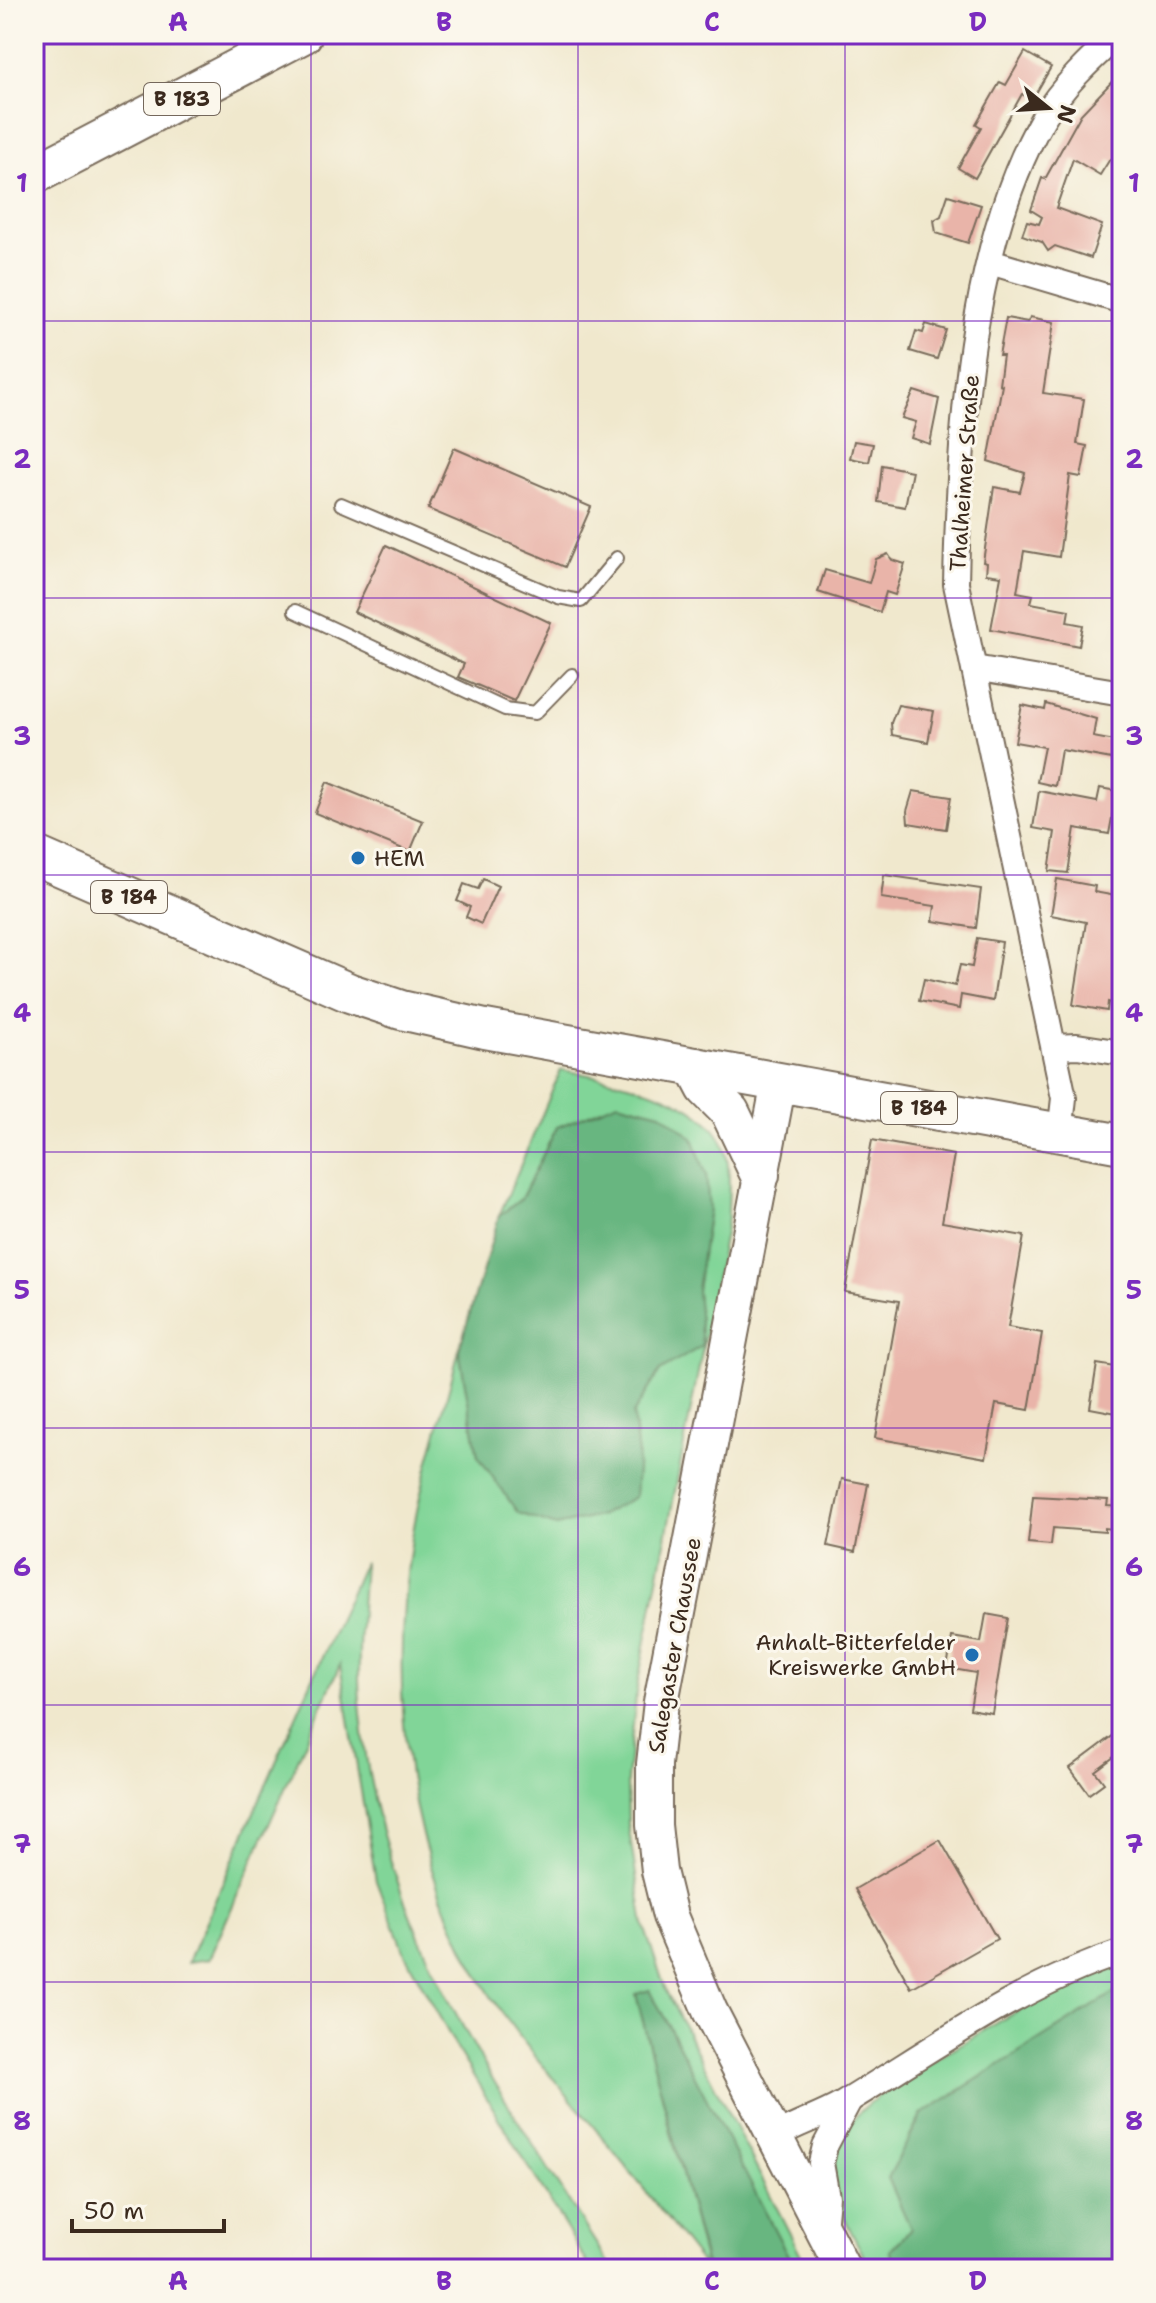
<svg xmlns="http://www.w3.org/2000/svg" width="1156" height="2303" font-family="'Shantell Sans',sans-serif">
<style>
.green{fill:#81d598;stroke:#5e805b;stroke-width:2}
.forest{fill:#68b680;stroke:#52704f;stroke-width:2}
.building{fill:#e9b4a9}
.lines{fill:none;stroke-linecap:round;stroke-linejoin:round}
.lane-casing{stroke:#7a6c5b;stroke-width:16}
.street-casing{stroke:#7a6c5b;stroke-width:28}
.secondary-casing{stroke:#7a6c5b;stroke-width:38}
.primary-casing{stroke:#7a6c5b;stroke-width:42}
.lane{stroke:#fff;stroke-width:12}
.street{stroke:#fff;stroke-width:24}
.secondary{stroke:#fff;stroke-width:34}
.primary{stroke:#fff;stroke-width:38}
.grid{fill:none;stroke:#7b2cbf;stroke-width:2;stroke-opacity:0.55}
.poi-dot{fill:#1f6fb2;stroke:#fbf7ec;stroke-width:3}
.labels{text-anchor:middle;stroke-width:6;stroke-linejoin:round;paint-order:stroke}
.shield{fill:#fbf7ec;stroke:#75685c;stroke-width:2}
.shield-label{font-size:20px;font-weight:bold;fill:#3b2a1e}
.street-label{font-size:22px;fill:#3b2a1e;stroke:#fbf7ec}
.poi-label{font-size:22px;fill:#3b2a1e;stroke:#fbf7ec;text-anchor:start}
.neatline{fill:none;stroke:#7b2cbf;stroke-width:3}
.grid-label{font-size:26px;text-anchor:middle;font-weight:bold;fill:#7b2cbf}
</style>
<rect width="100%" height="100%" fill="#fbf7ec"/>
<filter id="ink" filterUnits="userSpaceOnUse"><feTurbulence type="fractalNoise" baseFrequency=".0125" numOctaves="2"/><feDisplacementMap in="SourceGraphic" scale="16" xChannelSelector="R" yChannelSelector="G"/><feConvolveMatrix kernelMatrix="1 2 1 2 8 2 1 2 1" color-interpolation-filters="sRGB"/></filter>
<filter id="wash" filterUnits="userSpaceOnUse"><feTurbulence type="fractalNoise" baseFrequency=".006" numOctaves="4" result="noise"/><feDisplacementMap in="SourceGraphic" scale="32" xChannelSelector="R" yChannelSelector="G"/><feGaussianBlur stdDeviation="1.8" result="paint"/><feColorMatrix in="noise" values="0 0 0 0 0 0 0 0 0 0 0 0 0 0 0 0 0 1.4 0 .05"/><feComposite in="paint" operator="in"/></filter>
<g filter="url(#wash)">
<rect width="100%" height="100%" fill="#f0e8cd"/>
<g class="green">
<path d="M561,1070C608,1078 703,1094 723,1144C732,1166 728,1195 728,1218L637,1687L627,1780L628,1824L644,1926L666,1991L808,2269H795L636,1994L706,2269C670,2223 635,2176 597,2131C561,2087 524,2046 492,1998C405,1864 387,1692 412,1538C422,1475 444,1412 459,1350L478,1456H638L633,1414L660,1371L702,1345L697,1290L709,1208L557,1127L521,1199L499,1216Z"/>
<path d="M364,1562C361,1612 356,1663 361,1713C379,1929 501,2091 612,2269H591L460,2054L405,1954L376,1881L340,1665L209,1959L188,1962Z"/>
<path d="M1122,1965V1988L922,2115L911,2229L890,2251L899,2269H870C857,2240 829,2199 833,2167C835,2145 847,2124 863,2109C885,2089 913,2073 938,2058C998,2021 1055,1988 1122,1965Z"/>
</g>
<g class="forest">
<path d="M618,1102L661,1113L693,1138L706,1174L709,1208L697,1290L702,1346L660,1371L633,1414L638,1456L635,1497L599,1516L556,1526L518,1513L478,1456L459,1350L499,1216L521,1199L557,1127Z"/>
<path d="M1122,1988V2269H899L890,2251L911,2229L888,2178L922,2114Z"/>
<path d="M650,1990L795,2269H707L636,1994Z"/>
</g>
<g id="blocks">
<g class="building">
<path d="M1025,52L1051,67L1032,100L1022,94L975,178L958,168L981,127L976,124L1000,82L1006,85Z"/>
<path d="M1122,71V165L1110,159L1100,175L1073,159L1056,208L1102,225L1091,258L1055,246L1048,251L1042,242L1022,235L1027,221L1039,224L1042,217L1031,210L1042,178L1045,179L1081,114Z"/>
<path d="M948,195L981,205L968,243L936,233L934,220L941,216Z"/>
<path d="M1030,317L1054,322L1043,393L1084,399L1077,444L1087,446L1081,477L1070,475L1059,557L1024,551L1017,592L1033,595L1031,603L1069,610L1067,622L1083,625L1079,646L991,629L1001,576L986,574L987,563L983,562L994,487L1020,492L1025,473L988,461L1002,385L999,384L1003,355H999L1006,318L1028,322Z"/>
<path d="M926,324L946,330L937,359L910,351L916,331L923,333Z"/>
<path d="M914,391L939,399L930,444L911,438L916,422L902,418Z"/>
<path d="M854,441L873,444L869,462L850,458Z"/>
<path d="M454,448L591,507L565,567L428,509Z"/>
<path d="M882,465L912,471L905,507L878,502Z"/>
<path d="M386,545L551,623L514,701L458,677L464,664L354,612Z"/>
<path d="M888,554L892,560L905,564L895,595L886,592L880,612L818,592L825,570L869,583L876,559Z"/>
<path d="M1046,704L1096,719L1093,737L1115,741L1112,759L1061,750L1055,786L1037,782L1044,747L1015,742L1022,705L1045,710Z"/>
<path d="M898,705L934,711L928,742L892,735L891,723Z"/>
<path d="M327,782L423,821L410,852L315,813Z"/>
<path d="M1100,788L1117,791L1109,834L1075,828L1068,873L1049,871L1055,832L1033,828L1039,791L1097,802Z"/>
<path d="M913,791L951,797L946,829L908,823L907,811Z"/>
<path d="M884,875L981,889L976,928L933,921L935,906L881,898Z"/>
<path d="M483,879L498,886L481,924L466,917L470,907L457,901L464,884L478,889Z"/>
<path d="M1057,879L1095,886L1094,892L1122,897V1005L1108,1002L1107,1011L1073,1005L1086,922L1051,915Z"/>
<path d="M977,938L1002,942L993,1001L961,995L959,1009L919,1001L924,979L955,986L960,965L972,967Z"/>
<path d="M872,1140L954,1155L942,1222L1024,1236L1008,1327L1042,1333L1029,1410L996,1404L986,1458L875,1438L899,1301L845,1292Z"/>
<path d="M1097,1364L1122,1368V1414L1090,1408Z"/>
<path d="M842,1479L868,1484L855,1552L828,1546Z"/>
<path d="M1033,1496L1108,1500L1107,1506L1122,1507V1530L1105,1528V1532L1053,1528L1051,1545L1028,1543Z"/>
<path d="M986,1614L1008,1618L992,1713L970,1709L976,1673L947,1668L952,1637L981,1642Z"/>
<path d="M1122,1729V1751L1095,1771L1104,1783L1089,1794L1070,1768Z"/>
<path d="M940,1840L997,1939L911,1988L855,1889Z"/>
</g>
</g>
</g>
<g filter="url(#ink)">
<use href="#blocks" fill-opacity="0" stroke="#7a6c5b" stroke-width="2"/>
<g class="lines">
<defs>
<g id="lane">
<path d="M341,504L558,597L581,601L617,558"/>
<path d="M295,611L505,709L535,713L572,675"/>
</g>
<g id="street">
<path d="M990,262L1122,301"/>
<path d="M974,668L1122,693"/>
<path d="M1054,1047L1077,1046L1122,1053"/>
<path d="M1060,1134L1064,1098L956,584C959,438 969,248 1042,120C1061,87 1091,59 1119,34"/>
<path d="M774,2137C796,2124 820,2117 841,2105C935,2048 1017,1987 1122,1952"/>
<path d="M824,2230L827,2197L821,2163L825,2146L849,2101"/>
</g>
<path id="secondary" d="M779,1082L661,1702L654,1764V1825L659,1871L670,1916L710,2011L843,2269"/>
<g id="primary">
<path d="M34,175L303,34"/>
<path d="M34,855L350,993L401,1010L485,1029L1122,1144"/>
<path d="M695,1067L706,1088L730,1112L760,1175"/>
</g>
</defs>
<use href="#lane" class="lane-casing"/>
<use href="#street" class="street-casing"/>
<use href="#secondary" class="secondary-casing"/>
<use href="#primary" class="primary-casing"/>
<use href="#lane" class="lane"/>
<use href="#street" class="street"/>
<use href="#secondary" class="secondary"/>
<use href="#primary" class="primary"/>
</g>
</g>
<path class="grid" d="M311,34V2269M578,34V2269M845,34V2269M34,321H1122M34,598H1122M34,875H1122M34,1152H1122M34,1428H1122M34,1705H1122M34,1982H1122"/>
<g class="poi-dot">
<circle cx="358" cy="858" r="8"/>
<circle cx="972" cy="1655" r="8"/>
</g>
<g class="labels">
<g class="shield">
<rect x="144" y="83" width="76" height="32" rx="6"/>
<rect x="91" y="881" width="76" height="32" rx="6"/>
<rect x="881" y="1092" width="76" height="32" rx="6"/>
</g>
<g class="shield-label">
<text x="182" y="106">B 183</text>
<text x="129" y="904">B 184</text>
<text x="919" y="1115">B 184</text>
</g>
<g class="street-label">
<text transform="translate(964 473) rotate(-86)" y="8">Thalheimer Straße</text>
<text transform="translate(674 1645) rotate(-80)" y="8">Salegaster Chaussee</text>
</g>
<g class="poi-label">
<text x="374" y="866">HEM</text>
<text x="956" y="1650" text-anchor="end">Anhalt-Bitterfelder<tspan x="956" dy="25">Kreiswerke GmbH</tspan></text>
</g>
</g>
<rect width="1156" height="2303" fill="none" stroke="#fbf7ec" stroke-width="88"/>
<g transform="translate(1048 108) rotate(108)" stroke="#fbf7ec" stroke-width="6" paint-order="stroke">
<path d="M0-6L14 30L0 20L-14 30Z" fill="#3b2a1e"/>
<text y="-12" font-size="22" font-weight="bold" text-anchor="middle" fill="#3b2a1e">N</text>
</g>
<path d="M72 2219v12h152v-12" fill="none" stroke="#3b2a1e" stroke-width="4"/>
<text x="84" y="2219" font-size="24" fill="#3b2a1e" stroke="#fbf7ec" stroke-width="6" paint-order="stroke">50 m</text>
<rect x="44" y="44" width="1068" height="2215" class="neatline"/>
<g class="grid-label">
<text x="178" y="31">A</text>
<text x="444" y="31">B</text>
<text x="712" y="31">C</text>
<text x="978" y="31">D</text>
<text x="22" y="192">1</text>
<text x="1134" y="192">1</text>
<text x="22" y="468">2</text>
<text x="1134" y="468">2</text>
<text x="22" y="745">3</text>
<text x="1134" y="745">3</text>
<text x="22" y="1022">4</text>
<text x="1134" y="1022">4</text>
<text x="22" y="1299">5</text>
<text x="1134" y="1299">5</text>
<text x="22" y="1576">6</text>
<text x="1134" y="1576">6</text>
<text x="22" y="1853">7</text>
<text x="1134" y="1853">7</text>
<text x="22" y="2130">8</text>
<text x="1134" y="2130">8</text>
<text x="178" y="2290">A</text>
<text x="444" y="2290">B</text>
<text x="712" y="2290">C</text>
<text x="978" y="2290">D</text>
</g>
</svg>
